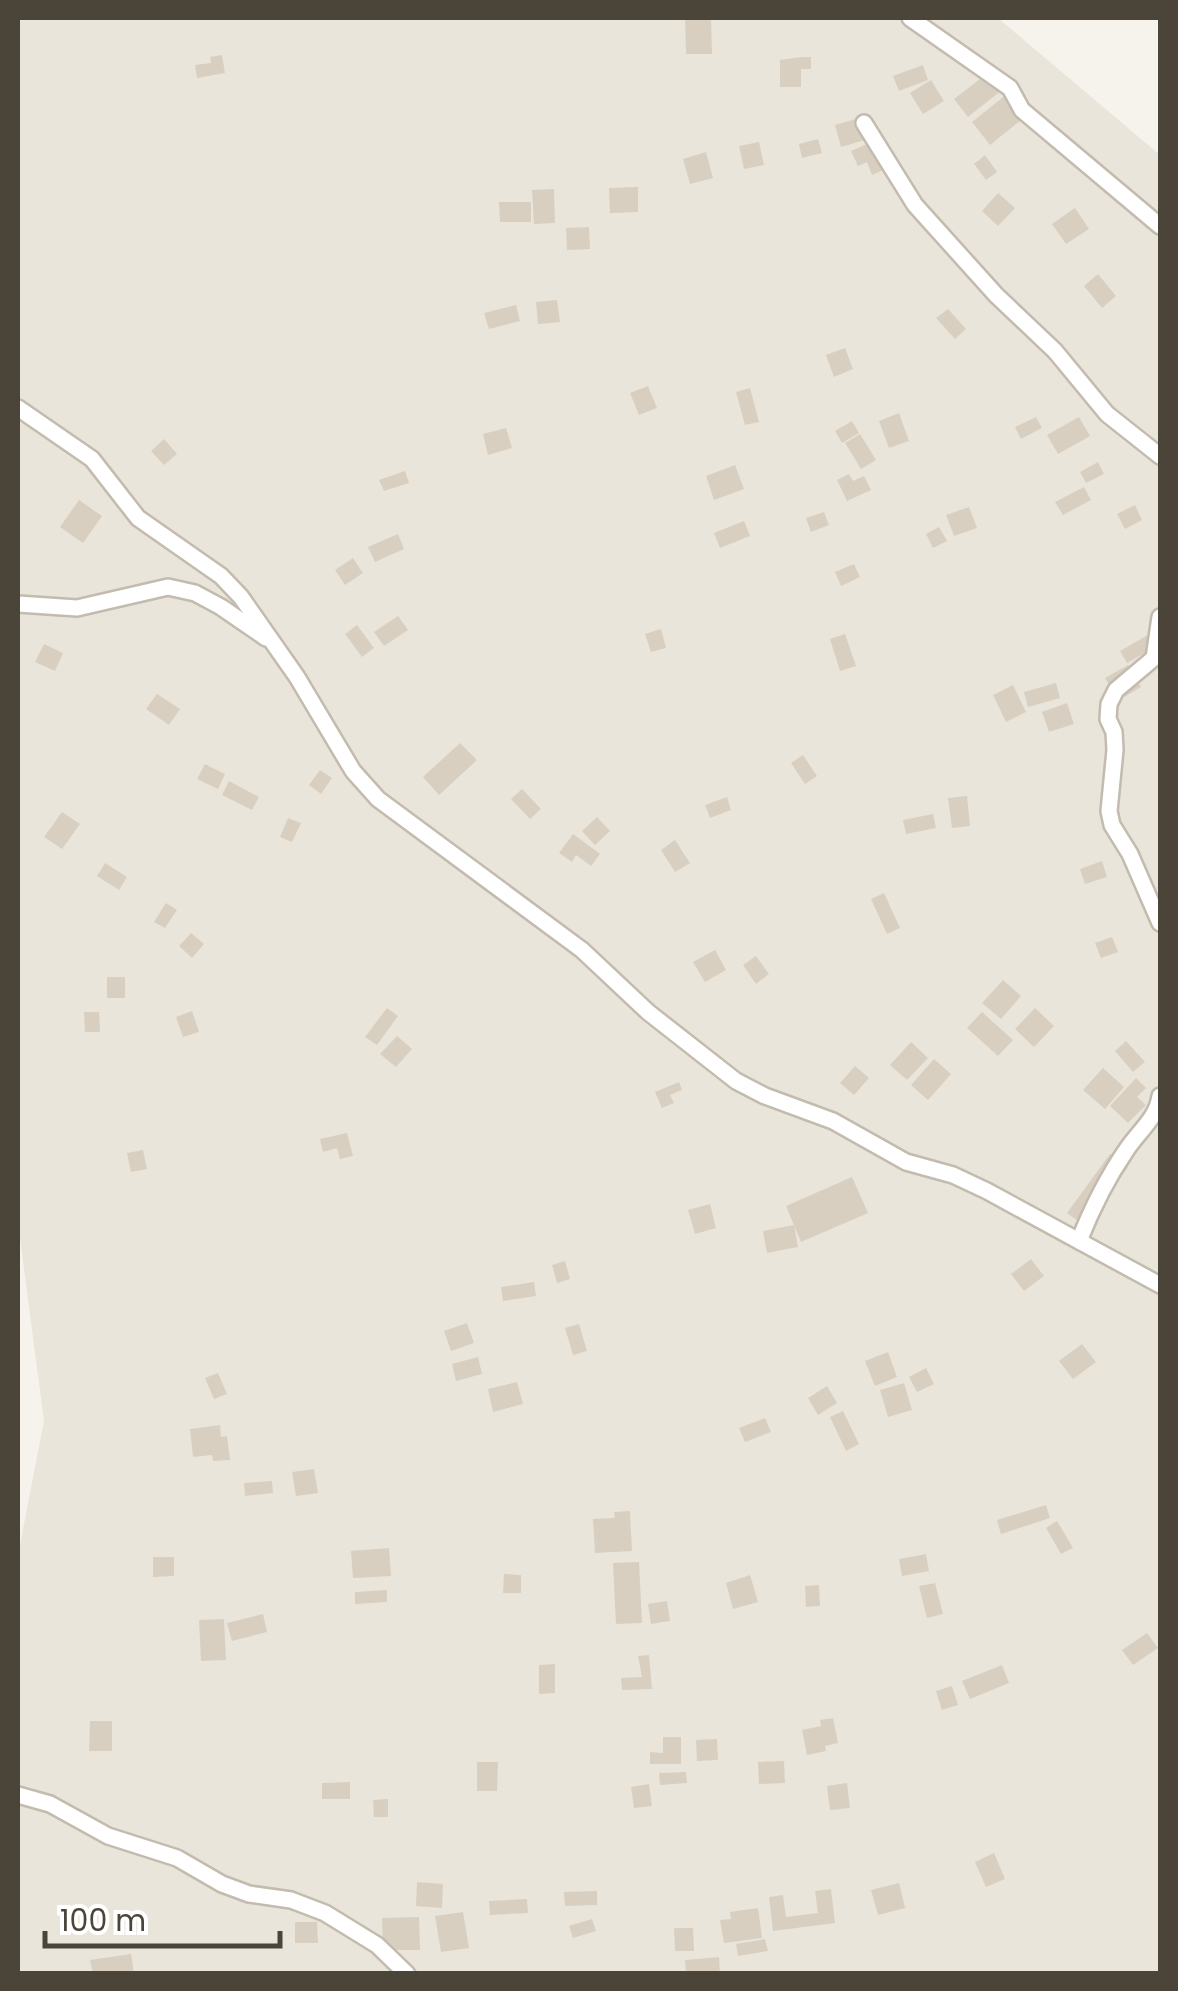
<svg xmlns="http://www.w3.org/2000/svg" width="1178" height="1991" font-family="Poppins,sans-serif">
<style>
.residential{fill:#eae5da}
.building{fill:#d8cfc1}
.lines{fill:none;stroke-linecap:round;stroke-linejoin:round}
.street-casing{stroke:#c2bbae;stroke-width:20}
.street{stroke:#fff;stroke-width:15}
</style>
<rect width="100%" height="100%" fill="#f6f3ec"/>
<path class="residential" d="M18,18H998L1160,155V1973H18V1555L44,1421L18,1223Z"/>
<g class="building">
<path d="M685,18H711L712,54H686Z"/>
<path d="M222,55L225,73L197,78L195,65L211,63L210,57Z"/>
<path d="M801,57H811V69H801V87H780V60Z"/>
<path d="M923,65L928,80L899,91L893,76Z"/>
<path d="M993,69L1007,86L968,117L954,99Z"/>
<path d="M931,80L944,101L923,114L910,93Z"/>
<path d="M1012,90L1030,113L990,145L972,122Z"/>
<path d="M859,118L865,140L841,147L835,125Z"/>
<path d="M818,139L822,153L802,158L799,144Z"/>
<path d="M874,141L886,169L872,175L867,162L858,166L851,151Z"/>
<path d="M759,142L764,165L744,169L739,146Z"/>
<path d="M706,152L713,178L690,184L683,159Z"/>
<path d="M985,155L997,172L986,180L974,164Z"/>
<path d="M638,187V212L610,213L609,188Z"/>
<path d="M554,189L555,223L534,224L532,190Z"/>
<path d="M998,193L1015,208L998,226L982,211Z"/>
<path d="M499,202H531V222H500Z"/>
<path d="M1075,208L1089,229L1066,244L1052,224Z"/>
<path d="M589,227L590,249L567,250L566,228Z"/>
<path d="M1098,274L1116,296L1102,308L1084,286Z"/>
<path d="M557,300L560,322L538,324L536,302Z"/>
<path d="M516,305L520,321L489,329L484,313Z"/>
<path d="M948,309L966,329L955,339L936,318Z"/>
<path d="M845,348L853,369L834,377L826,355Z"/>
<path d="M648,386L657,408L639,415L630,393Z"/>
<path d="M750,388L759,422L745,425L736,392Z"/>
<path d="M899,413L909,441L889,448L879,421Z"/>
<path d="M1036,417L1042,428L1021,439L1015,427Z"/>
<path d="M1079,417L1090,436L1058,454L1047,435Z"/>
<path d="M852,421L859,433L842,443L835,431Z"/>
<path d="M506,428L512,448L488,455L483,434Z"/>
<path d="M860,434L876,460L861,469L845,443Z"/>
<path d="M164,439L177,454L164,465L151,451Z"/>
<path d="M1098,462L1104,474L1086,483L1080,472Z"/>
<path d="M735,465L744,489L714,500L706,476Z"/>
<path d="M405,471L409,483L384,491L379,480Z"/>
<path d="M849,474L853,481L864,476L871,490L847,501L837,480Z"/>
<path d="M1084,487L1091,500L1063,515L1055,502Z"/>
<path d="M79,500L102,516L83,543L60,527Z"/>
<path d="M1135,505L1142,520L1125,529L1117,514Z"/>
<path d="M969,507L977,528L954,536L946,515Z"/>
<path d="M824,512L829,525L811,532L806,518Z"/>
<path d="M744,521L750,536L720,548L714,533Z"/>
<path d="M939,527L947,541L933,548L926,534Z"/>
<path d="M398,534L404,549L375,562L368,547Z"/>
<path d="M353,558L363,573L345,585L335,570Z"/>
<path d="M854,564L860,577L841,586L835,572Z"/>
<path d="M398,616L408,630L384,646L374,632Z"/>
<path d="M357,625L374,648L362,657L345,634Z"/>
<path d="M661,629L666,648L651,652L645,634Z"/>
<path d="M845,634L856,666L840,671L830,639Z"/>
<path d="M1148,635L1155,647L1127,663L1120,651Z"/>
<path d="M44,644L63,653L55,671L35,662Z"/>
<path d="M1128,665L1141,687L1119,700L1105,678Z"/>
<path d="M1056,683L1060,698L1028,707L1024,692Z"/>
<path d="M1013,685L1026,712L1006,722L993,695Z"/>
<path d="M157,694L180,709L169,725L146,709Z"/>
<path d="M1067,703L1074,724L1049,732L1042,712Z"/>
<path d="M460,743L477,760L439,795L423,777Z"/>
<path d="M803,755L817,776L805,784L791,763Z"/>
<path d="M205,764L225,774L218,789L197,779Z"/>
<path d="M320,770L332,778L321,794L309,785Z"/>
<path d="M229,781L259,797L252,810L222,795Z"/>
<path d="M522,789L541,809L530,819L511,799Z"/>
<path d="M967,796L970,826L952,828L948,798Z"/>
<path d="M727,797L731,810L710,818L705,805Z"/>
<path d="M62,812L80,824L62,849L44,837Z"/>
<path d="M933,814L936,828L906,834L903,820Z"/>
<path d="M597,817L610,831L595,845L582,831Z"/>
<path d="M288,818L301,823L292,842L280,837Z"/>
<path d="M573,834L600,854L591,866L576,855L572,862L559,853Z"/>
<path d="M675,840L690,863L675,872L661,850Z"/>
<path d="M1102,861L1107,877L1085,884L1080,869Z"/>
<path d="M105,863L127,877L119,890L97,876Z"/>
<path d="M884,893L900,928L887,934L871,899Z"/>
<path d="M166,903L177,910L165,928L154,922Z"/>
<path d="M191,933L204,944L192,958L179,946Z"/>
<path d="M1112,937L1118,952L1101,958L1095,943Z"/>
<path d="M715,950L726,970L705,982L693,962Z"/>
<path d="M756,956L769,974L756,984L743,965Z"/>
<rect x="107" y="977" width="18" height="21"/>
<path d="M1003,980L1021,996L1001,1019L982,1003Z"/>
<path d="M387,1008L398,1016L377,1045L365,1037Z"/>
<path d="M1035,1008L1054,1026L1034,1047L1015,1029Z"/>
<path d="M192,1011L199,1032L183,1037L176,1017Z"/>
<path d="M84,1012H99L100,1032H85Z"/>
<path d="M982,1012L1013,1040L998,1056L967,1028Z"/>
<path d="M397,1036L412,1049L396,1067L380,1054Z"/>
<path d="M1126,1041L1145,1062L1133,1072L1115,1051Z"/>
<path d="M911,1042L928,1058L907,1080L890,1065Z"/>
<path d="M934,1059L951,1074L928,1100L911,1085Z"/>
<path d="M855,1066L869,1078L854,1095L840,1083Z"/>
<path d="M1103,1068L1124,1087L1105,1109L1083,1090Z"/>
<path d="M1136,1078L1146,1088L1137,1097L1146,1105L1128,1123L1110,1106Z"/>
<path d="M679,1082L682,1090L670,1095L674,1103L662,1108L655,1092Z"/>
<path d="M347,1133L353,1156L340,1159L337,1148L323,1152L320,1139Z"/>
<path d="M143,1150L147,1169L131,1172L127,1153Z"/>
<path d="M1110,1154L1128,1167L1085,1226L1067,1213Z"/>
<path d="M852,1177L868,1213L801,1242L786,1206Z"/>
<path d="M710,1204L716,1228L695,1234L688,1210Z"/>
<path d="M794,1225L798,1247L767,1253L763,1231Z"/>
<path d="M1031,1259L1044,1276L1024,1291L1011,1274Z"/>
<path d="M565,1261L570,1279L557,1283L552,1265Z"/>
<path d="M534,1282L536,1296L503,1301L501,1287Z"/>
<path d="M467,1323L474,1343L451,1351L444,1331Z"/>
<path d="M579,1324L587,1351L573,1355L565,1328Z"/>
<path d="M1082,1344L1096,1362L1073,1379L1059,1361Z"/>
<path d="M888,1352L897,1377L875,1386L865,1361Z"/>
<path d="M478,1357L482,1374L456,1381L452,1364Z"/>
<path d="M926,1368L934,1384L917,1392L909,1377Z"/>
<path d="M218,1373L227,1394L214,1399L205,1378Z"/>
<path d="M517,1382L523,1404L493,1412L488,1389Z"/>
<path d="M904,1383L912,1410L888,1417L880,1390Z"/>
<path d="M827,1386L837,1403L818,1415L808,1398Z"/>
<path d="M843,1411L859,1444L846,1451L830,1417Z"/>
<path d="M765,1418L771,1432L745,1442L739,1428Z"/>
<path d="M220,1425L221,1437L227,1436L230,1460L213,1461L212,1455L193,1457L190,1429Z"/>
<path d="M314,1469L318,1493L296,1496L292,1472Z"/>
<path d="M272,1481L273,1493L245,1496L244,1483Z"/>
<path d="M1046,1505L1050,1518L1001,1534L997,1520Z"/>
<path d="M630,1511L632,1551L595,1553L593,1519L615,1518L614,1512Z"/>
<path d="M1057,1521L1073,1548L1061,1554L1046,1528Z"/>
<path d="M389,1548L391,1576L353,1578L351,1551Z"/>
<path d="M926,1554L929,1571L902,1576L899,1559Z"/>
<path d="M153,1557H174V1576L153,1577Z"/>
<path d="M639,1562L642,1623L616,1624L613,1563Z"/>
<path d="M504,1574L521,1575V1593H503Z"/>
<path d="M750,1575L758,1602L733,1609L726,1583Z"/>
<path d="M935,1583L943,1614L927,1618L919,1586Z"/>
<path d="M819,1585L820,1606L806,1607L805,1586Z"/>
<path d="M387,1590V1602L355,1604V1592Z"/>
<path d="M667,1601L670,1621L651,1624L648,1604Z"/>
<path d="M263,1614L267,1632L232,1641L227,1623Z"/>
<path d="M224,1619L226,1660L201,1661L199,1620Z"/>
<path d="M1147,1633L1158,1648L1133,1665L1122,1650Z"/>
<path d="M649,1655L652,1689L622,1690L621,1678L642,1677L638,1656Z"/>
<path d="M555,1664V1693L539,1694V1665Z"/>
<path d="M1002,1665L1009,1683L970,1699L962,1681Z"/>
<path d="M952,1686L958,1705L942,1710L936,1691Z"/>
<path d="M833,1718L838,1743L825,1746L826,1751L807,1755L802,1730L821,1726L820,1720Z"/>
<path d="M90,1721H112V1751H89Z"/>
<path d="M663,1737H681V1764H650V1752L663,1753Z"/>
<path d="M717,1739L718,1760L697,1761L696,1740Z"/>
<path d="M784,1761L785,1783L759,1784L758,1762Z"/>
<path d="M477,1762H498L497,1791H477Z"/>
<path d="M686,1772L687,1783L660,1785L659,1773Z"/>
<path d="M350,1782V1799H322V1783Z"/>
<path d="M847,1783L850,1808L830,1810L827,1786Z"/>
<path d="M649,1784L652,1806L634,1808L631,1787Z"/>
<path d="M388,1799V1817H374L373,1800Z"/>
<path d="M994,1853L1005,1879L986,1887L975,1862Z"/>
<path d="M417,1882L443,1884L442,1908L416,1906Z"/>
<path d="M899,1883L905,1908L878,1915L871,1890Z"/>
<path d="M831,1889L835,1923L773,1931L769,1897L783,1895L786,1917L818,1913L815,1891Z"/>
<path d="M597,1891V1905L565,1906L564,1892Z"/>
<path d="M527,1899L528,1913L490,1915L489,1901Z"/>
<path d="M758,1908L762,1938L724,1943L720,1920L731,1919L730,1912Z"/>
<path d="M463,1912L469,1948L441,1952L435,1916Z"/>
<path d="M419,1917L420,1950H383L382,1918Z"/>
<path d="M592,1919L596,1931L573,1938L569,1926Z"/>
<path d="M295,1922H317L318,1943H295Z"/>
<path d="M674,1928H693L694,1951H675Z"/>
<path d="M765,1939L768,1951L738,1956L736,1944Z"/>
<path d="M131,1954L134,1974H93L90,1960Z"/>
<path d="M719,1957L720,1974H686L685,1960Z"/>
</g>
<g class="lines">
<defs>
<g id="street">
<path d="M910,18L1010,88L1022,110L1160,226"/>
<path d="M864,123L915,205L996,295L1055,351L1107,414L1160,456"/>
<path d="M18,408L92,459L138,518L221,576L241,597L297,677L353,771L378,799L582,950L648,1012L736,1081L765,1096L833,1121L906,1162L953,1175L987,1191L1160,1285"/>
<path d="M18,604L77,608L168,587L195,593L221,607L266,638"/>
<path d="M1160,617L1154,658L1116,690L1109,704L1108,719L1114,732L1115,750L1109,811L1112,825L1130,854L1160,923"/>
<path d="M1079,1241C1092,1208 1107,1178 1127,1149C1139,1131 1157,1118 1160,1096"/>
<path d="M18,1795L50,1804L108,1836L177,1858L222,1884L249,1894L291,1900L325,1913L377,1945L407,1974"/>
</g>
</defs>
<use href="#street" class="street-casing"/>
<use href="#street" class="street"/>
</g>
<rect width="1178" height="1991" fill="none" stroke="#4b4439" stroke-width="40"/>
<path d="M45 1931v15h235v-15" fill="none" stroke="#4b4439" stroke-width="5"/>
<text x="60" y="1931" font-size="30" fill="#4b4439" stroke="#ffffff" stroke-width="8" paint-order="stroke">100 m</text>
</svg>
